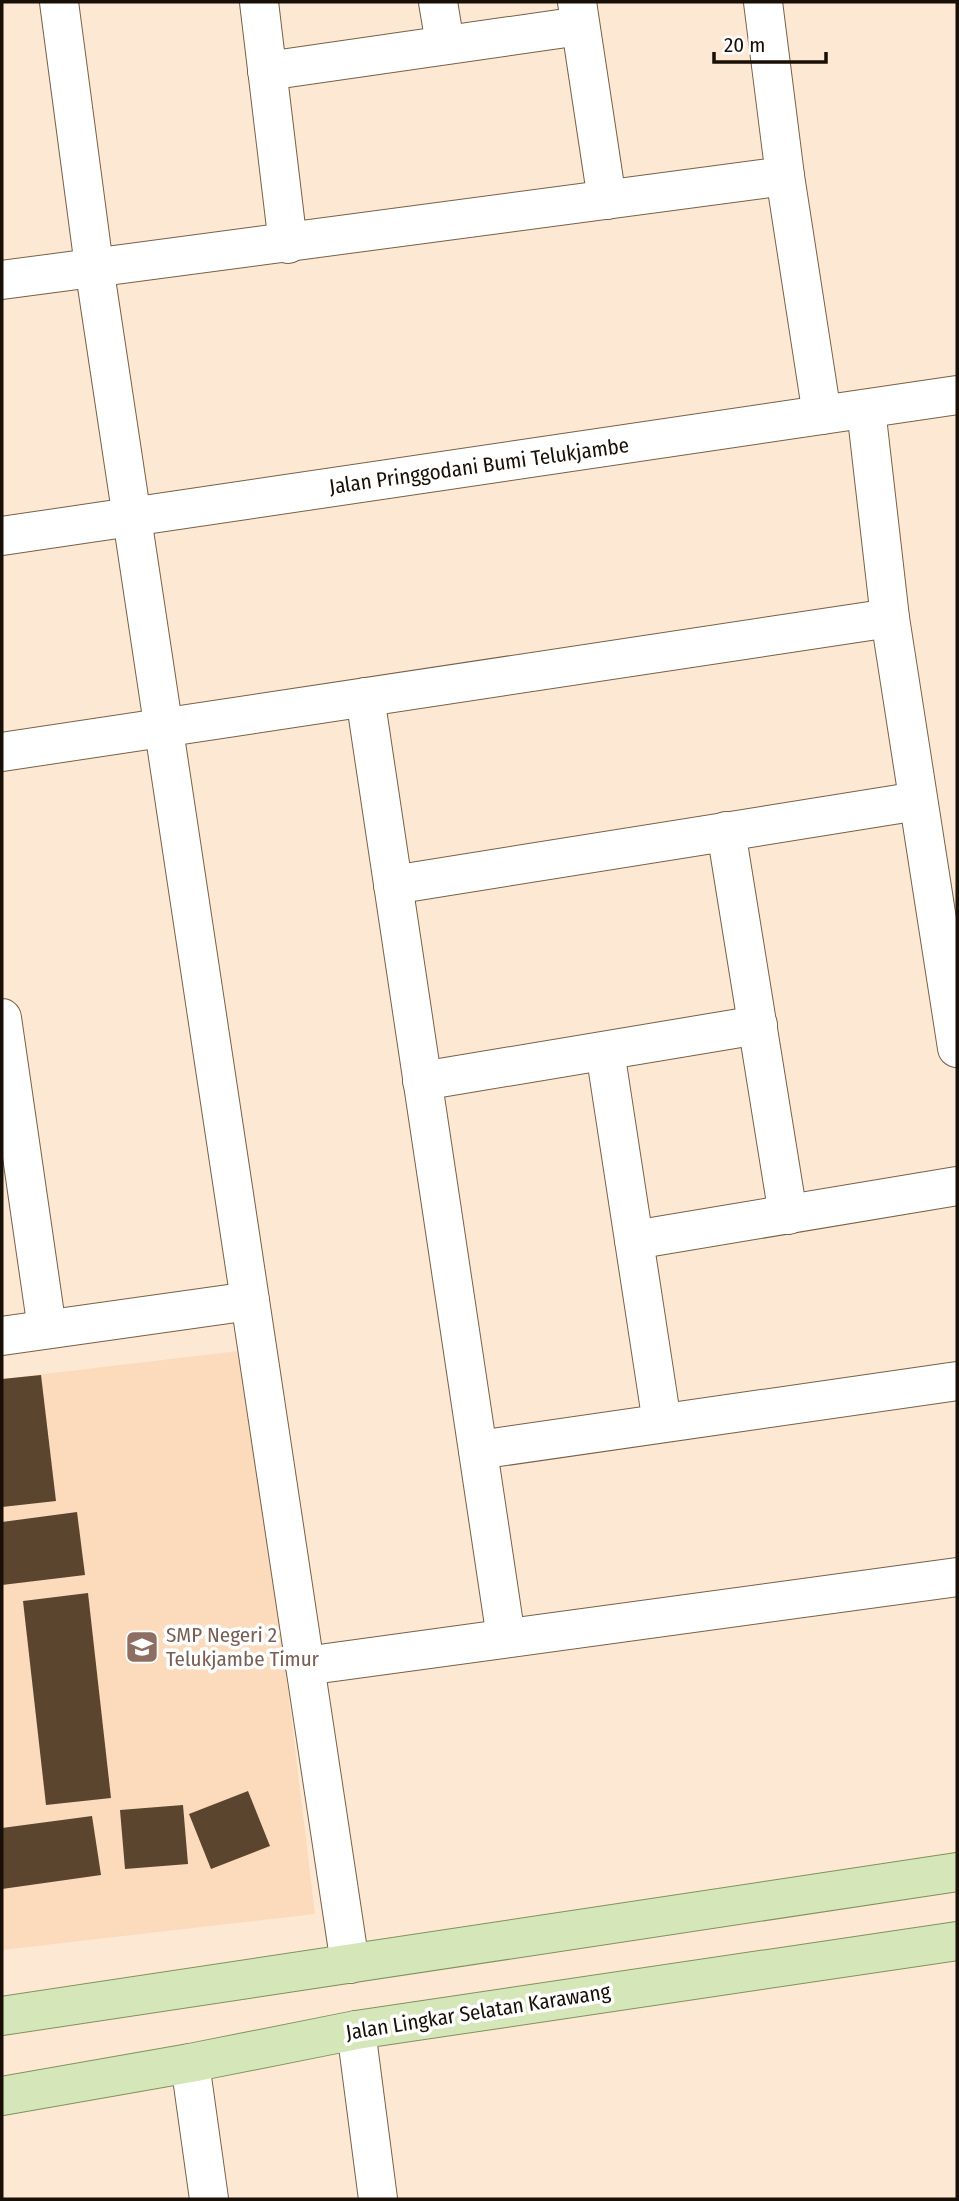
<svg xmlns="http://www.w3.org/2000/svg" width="959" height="2201" font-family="'Fira Sans Condensed',sans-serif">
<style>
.built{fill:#fbdbbb}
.building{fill:#5b452f}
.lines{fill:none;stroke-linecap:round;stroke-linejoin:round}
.minor-casing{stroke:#776048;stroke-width:40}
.major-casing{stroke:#81915c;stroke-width:40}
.minor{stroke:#fff;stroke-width:38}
.major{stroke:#d5e7b9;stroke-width:38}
.labels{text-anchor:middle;stroke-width:7;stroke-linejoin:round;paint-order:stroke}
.street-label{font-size:21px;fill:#180f06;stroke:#fff}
.education-label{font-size:21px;fill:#785e54;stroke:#fff;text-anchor:start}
</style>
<rect width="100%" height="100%" fill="#fde8d3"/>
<path class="built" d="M247,1350L315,1914L2,1950V1379Z"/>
<g class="building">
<path d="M41,1375L56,1501L2,1507V1379Z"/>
<path d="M77,1512L85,1575L2,1585V1522Z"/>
<path d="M88,1593L111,1798L46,1805L23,1601Z"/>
<path d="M248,1791L270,1846L211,1869L189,1814Z"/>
<path d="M183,1805L188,1864L125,1869L120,1810Z"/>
<path d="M92,1816L101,1875L2,1889V1828Z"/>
</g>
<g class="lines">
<defs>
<g id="minor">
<path d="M59,2L94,266L350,1964"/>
<path d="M259,2L288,244"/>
<path d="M438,2L445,44"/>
<path d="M577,2L607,200"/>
<path d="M763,2L785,176L822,415"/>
<path d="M267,71L580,26"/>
<path d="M2,280L785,176"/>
<path d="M866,409L890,618L957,1048"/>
<path d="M2,536L957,395"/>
<path d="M365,697L506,1638"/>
<path d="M2,752L890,618"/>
<path d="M726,831L788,1215"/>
<path d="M393,885L918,801"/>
<path d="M2,1018L47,1329"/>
<path d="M605,1051L662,1423"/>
<path d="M422,1081L758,1025"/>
<path d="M634,1240L957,1186"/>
<path d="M2,1336L250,1301"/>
<path d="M478,1450L957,1381"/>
<path d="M305,1666L957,1577"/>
<path d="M356,2030L378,2199"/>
<path d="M190,2063L209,2199"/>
</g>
<g id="major">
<path d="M2,2016L957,1872"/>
<path d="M2,2096L190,2063L356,2030L957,1941"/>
</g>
</defs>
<use href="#minor" class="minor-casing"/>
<use href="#major" class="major-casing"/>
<use href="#minor" class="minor"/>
<use href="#major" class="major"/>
</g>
<defs>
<symbol id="school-square" viewBox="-11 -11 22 22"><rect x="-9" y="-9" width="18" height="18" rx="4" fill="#8d6e63" stroke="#fff"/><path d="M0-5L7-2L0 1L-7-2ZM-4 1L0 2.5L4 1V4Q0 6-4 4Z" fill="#fff"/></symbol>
</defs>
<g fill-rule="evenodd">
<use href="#school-square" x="123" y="1628" width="38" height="38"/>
</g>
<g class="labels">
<g class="street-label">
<text transform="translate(479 466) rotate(-8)" y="7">Jalan Pringgodani Bumi Telukjambe</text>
<text transform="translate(478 2012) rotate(-9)" y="7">Jalan Lingkar Selatan Karawang</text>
</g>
<g class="education-label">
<text x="166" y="1642">SMP Negeri 2<tspan x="166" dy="24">Telukjambe Timur</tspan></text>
</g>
</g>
<rect width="959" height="2201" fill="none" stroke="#180f06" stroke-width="7"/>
<path d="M714 52v10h112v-10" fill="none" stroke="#180f06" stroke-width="3.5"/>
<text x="724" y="52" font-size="21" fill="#180f06" stroke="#ffffff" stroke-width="5" paint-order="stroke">20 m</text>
</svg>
